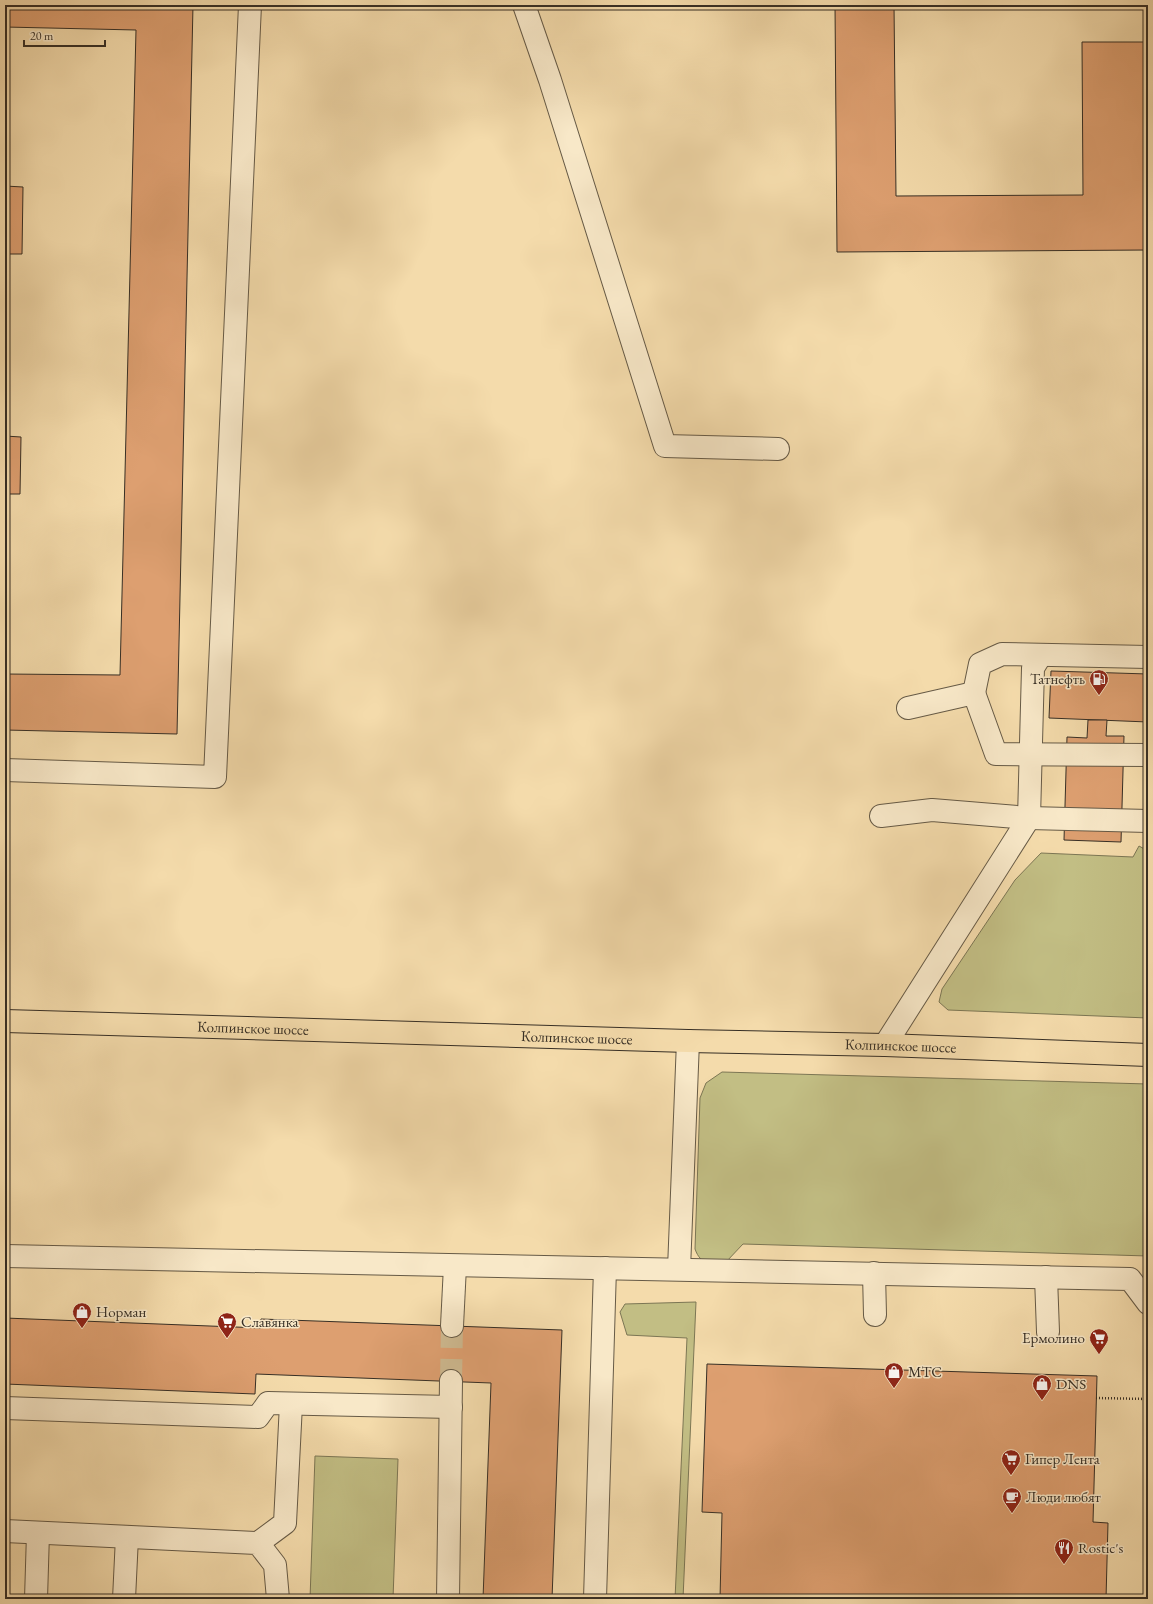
<svg xmlns="http://www.w3.org/2000/svg" width="1153" height="1604" font-family="'EB Garamond',serif">
<style>
.green{fill:#c2be84;stroke:#7c7654}
.building{fill:#dd9f70;stroke:#372f25}
.lines{fill:none;stroke-linecap:round;stroke-linejoin:round}
.minor-tunnel{stroke:#ceb990;stroke-width:22;stroke-dasharray:22 11;stroke-linecap:butt}
.minor-casing{stroke:#665a46;stroke-width:24}
.major-casing{stroke:#372f25;stroke-width:24}
.path{stroke:#372f25;stroke-width:2.5;stroke-dasharray:1 2;stroke-linecap:butt}
.minor{stroke:#f8e8c8;stroke-width:22}
.major{stroke:#f4dbab;stroke-width:22}
.labels{text-anchor:middle;stroke-width:3;stroke-linejoin:round;paint-order:stroke}
.poi-label{font-size:15px;fill:#372f25;stroke:#f8e8c8;text-anchor:start}
.street-label{font-size:15px;fill:#372f25;stroke:#f8e8c8}
</style>
<rect width="100%" height="100%" fill="#f4dbab"/>
<filter id="stains"><feTurbulence type="fractalNoise" baseFrequency=".005" numOctaves="4"/><feColorMatrix values="0 0 0 0 .2 0 0 0 0 .09 0 0 0 0 .02 0 0 0 .5 -.17"/></filter>
<radialGradient id="worn" r=".72"><stop offset=".6" stop-color="#630" stop-opacity="0"/><stop offset="1" stop-color="#630" stop-opacity=".3"/></radialGradient>
<g class="green">
<path d="M1139,846L1148,851V1018L948,1010L939,1002L942,989L1015,880L1041,853L1133,857Z"/>
<path d="M722,1072L1148,1084V1256L743,1244L726,1262C711,1263 701,1266 695,1249L700,1098L706,1083Z"/>
<path d="M696,1302L683,1599H675L687,1338L627,1335L620,1312L625,1304Z"/>
<path d="M315,1456L398,1459L393,1599H310Z"/>
</g>
<g class="building">
<path d="M5,5H193L177,734L5,730V674L120,675L136,30L5,27Z"/>
<path d="M835,5H894L896,196L1083,195L1082,42H1147L1148,250L837,252Z"/>
<path d="M5,186L23,187L22,254H5Z"/>
<path d="M5,436L21,437L20,494H5Z"/>
<path d="M1051,671L1148,674V722L1049,718Z"/>
<path d="M1088,720H1107L1106,736H1124L1121,842L1064,840L1067,737L1087,738Z"/>
<path d="M5,1318L261,1328V1319L562,1330L552,1599H483L491,1383L256,1374L255,1394L5,1384Z"/>
<path d="M707,1364L1097,1376L1093,1522L1108,1523L1106,1599H720L722,1513L702,1512Z"/>
<path d="M184,1598L219,1599H184Z"/>
</g>
<g class="lines">
<path class="minor-tunnel" d="M451,1381L452,1326"/>
<defs>
<g id="minor">
<path d="M524,5L550,80L665,446L778,449"/>
<path d="M974,693L980,664L1002,654L1148,657"/>
<path d="M908,708L974,693L996,754L1148,755"/>
<path d="M5,770L215,777L250,5"/>
<path d="M881,816L932,810L1029,818L1148,821"/>
<path d="M885,1045L1029,818L1033,668L1041,655"/>
<path d="M5,1256L1130,1279L1148,1303"/>
<path d="M679,1269L688,1041"/>
<path d="M874,1273L875,1315"/>
<path d="M1046,1277L1048,1332"/>
<path d="M452,1326L455,1266"/>
<path d="M5,1408L258,1417L268,1403L451,1407"/>
<path d="M5,1531L258,1543L275,1565L278,1599"/>
<path d="M258,1543L285,1523L291,1404"/>
<path d="M36,1599L38,1533"/>
<path d="M124,1599L127,1537"/>
<path d="M448,1599L451,1381"/>
<path d="M595,1599L605,1268"/>
</g>
<g id="major">
<path id="s1" d="M5,1021L688,1041L885,1045L1148,1055"/>
</g>
</defs>
<use href="#minor" class="minor-casing"/>
<use href="#major" class="major-casing"/>
<path class="path" d="M1096,1398L1148,1399"/>
<use href="#minor" class="minor"/>
<use href="#major" class="major"/>
</g>
<defs>
<symbol id="fuel-pin" viewBox="-11 -11 22 30"><path d="M0 17L-7.5 6A9.5 9.5 0 1 1 7.5 6Z" fill="#8f2418" stroke="#f8e8c8"/><path d="M-5.5-6h7V0h2V4h1.3V-2.5L3-4.5l.8-.8L6-3V5H2.5V1h-1V6h-7ZM-4.2-4.7v3.2H.2V-4.7Z" fill="#fff"/></symbol>
<symbol id="shop-pin" viewBox="-11 -11 22 30"><path d="M0 17L-7.5 6A9.5 9.5 0 1 1 7.5 6Z" fill="#8f2418" stroke="#f8e8c8"/><path d="M-5-2.5h2.3a2.7 3.5 0 0 1 5.4 0H5L5.5 6h-11ZM-1.5-2.5h3a1.5 2.3 0 0 0-3 0Z" fill="#fff"/></symbol>
<symbol id="supermarket-pin" viewBox="-11 -11 22 30"><path d="M0 17L-7.5 6A9.5 9.5 0 1 1 7.5 6Z" fill="#8f2418" stroke="#f8e8c8"/><path d="M-6-5.5h2.5l.6 2H6L4.5 2H-2.5L-4.4-4H-6ZM-1.5 3.2a1.3 1.3 0 1 0 .1 0ZM3 3.2a1.3 1.3 0 1 0 .1 0Z" fill="#fff"/></symbol>
<symbol id="cafe-pin" viewBox="-11 -11 22 30"><path d="M0 17L-7.5 6A9.5 9.5 0 1 1 7.5 6Z" fill="#8f2418" stroke="#f8e8c8"/><path d="M-5.5-4.5H6V0H3Q3 3.5 0 3.5H-2.5Q-5.5 3.5-5.5 0ZM3-3.2v2h1.7v-2ZM-6 4.5H4V6H-6Z" fill="#fff"/></symbol>
<symbol id="restaurant-pin" viewBox="-11 -11 22 30"><path d="M0 17L-7.5 6A9.5 9.5 0 1 1 7.5 6Z" fill="#8f2418" stroke="#f8e8c8"/><path d="M-5-6h1v4h1v-4h1v4h1v-4h1v5L-1.5 .5V6h-2V.5L-5-1ZM5-6V6H3V1.5H1.5Q1.5-4 5-6Z" fill="#fff"/></symbol>
</defs>
<g fill-rule="evenodd">
<use href="#fuel-pin" x="1088" y="668" width="22" height="30"/>
<use href="#shop-pin" x="71" y="1301" width="22" height="30"/>
<use href="#supermarket-pin" x="216" y="1311" width="22" height="30"/>
<use href="#supermarket-pin" x="1088" y="1327" width="22" height="30"/>
<use href="#shop-pin" x="883" y="1361" width="22" height="30"/>
<use href="#shop-pin" x="1031" y="1373" width="22" height="30"/>
<use href="#supermarket-pin" x="1000" y="1448" width="22" height="30"/>
<use href="#cafe-pin" x="1001" y="1486" width="22" height="30"/>
<use href="#restaurant-pin" x="1053" y="1537" width="22" height="30"/>
</g>
<g class="labels">
<g class="poi-label">
<text x="1085" y="684" text-anchor="end">Татнефть</text>
<text x="96" y="1317">Норман</text>
<text x="241" y="1327">Славянка</text>
<text x="1085" y="1343" text-anchor="end">Ермолино</text>
<text x="908" y="1377">МТС</text>
<text x="1056" y="1389">DNS</text>
<text x="1025" y="1464">Гипер Лента</text>
<text x="1026" y="1502">Люди любят</text>
<text x="1078" y="1553">Rostic's</text>
</g>
<g class="street-label">
<text dy="5" stroke="none"><textPath href="#s1" startOffset="248">Колпинское шоссе</textPath></text>
<text dy="5" stroke="none"><textPath href="#s1" startOffset="572">Колпинское шоссе</textPath></text>
<text dy="5" stroke="none"><textPath href="#s1" startOffset="896">Колпинское шоссе</textPath></text>
</g>
</g>
<rect width="1153" height="1604" fill="none" stroke="#f4dbab" stroke-width="20"/>
<rect x="6" y="6" width="1141" height="1592" fill="none" stroke="#372f25" stroke-width="2"/>
<rect x="10" y="10" width="1133" height="1584" fill="none" stroke="#372f25"/>
<path d="M24 40v6h81v-6" fill="none" stroke="#372f25" stroke-width="2"/>
<text x="30" y="40" font-size="12" fill="#372f25" stroke="#f8e8c8" stroke-width="3" paint-order="stroke">20 m</text>
<rect width="100%" height="100%" filter="url(#stains)"/>
<rect width="100%" height="100%" fill="url(#worn)"/>
</svg>
